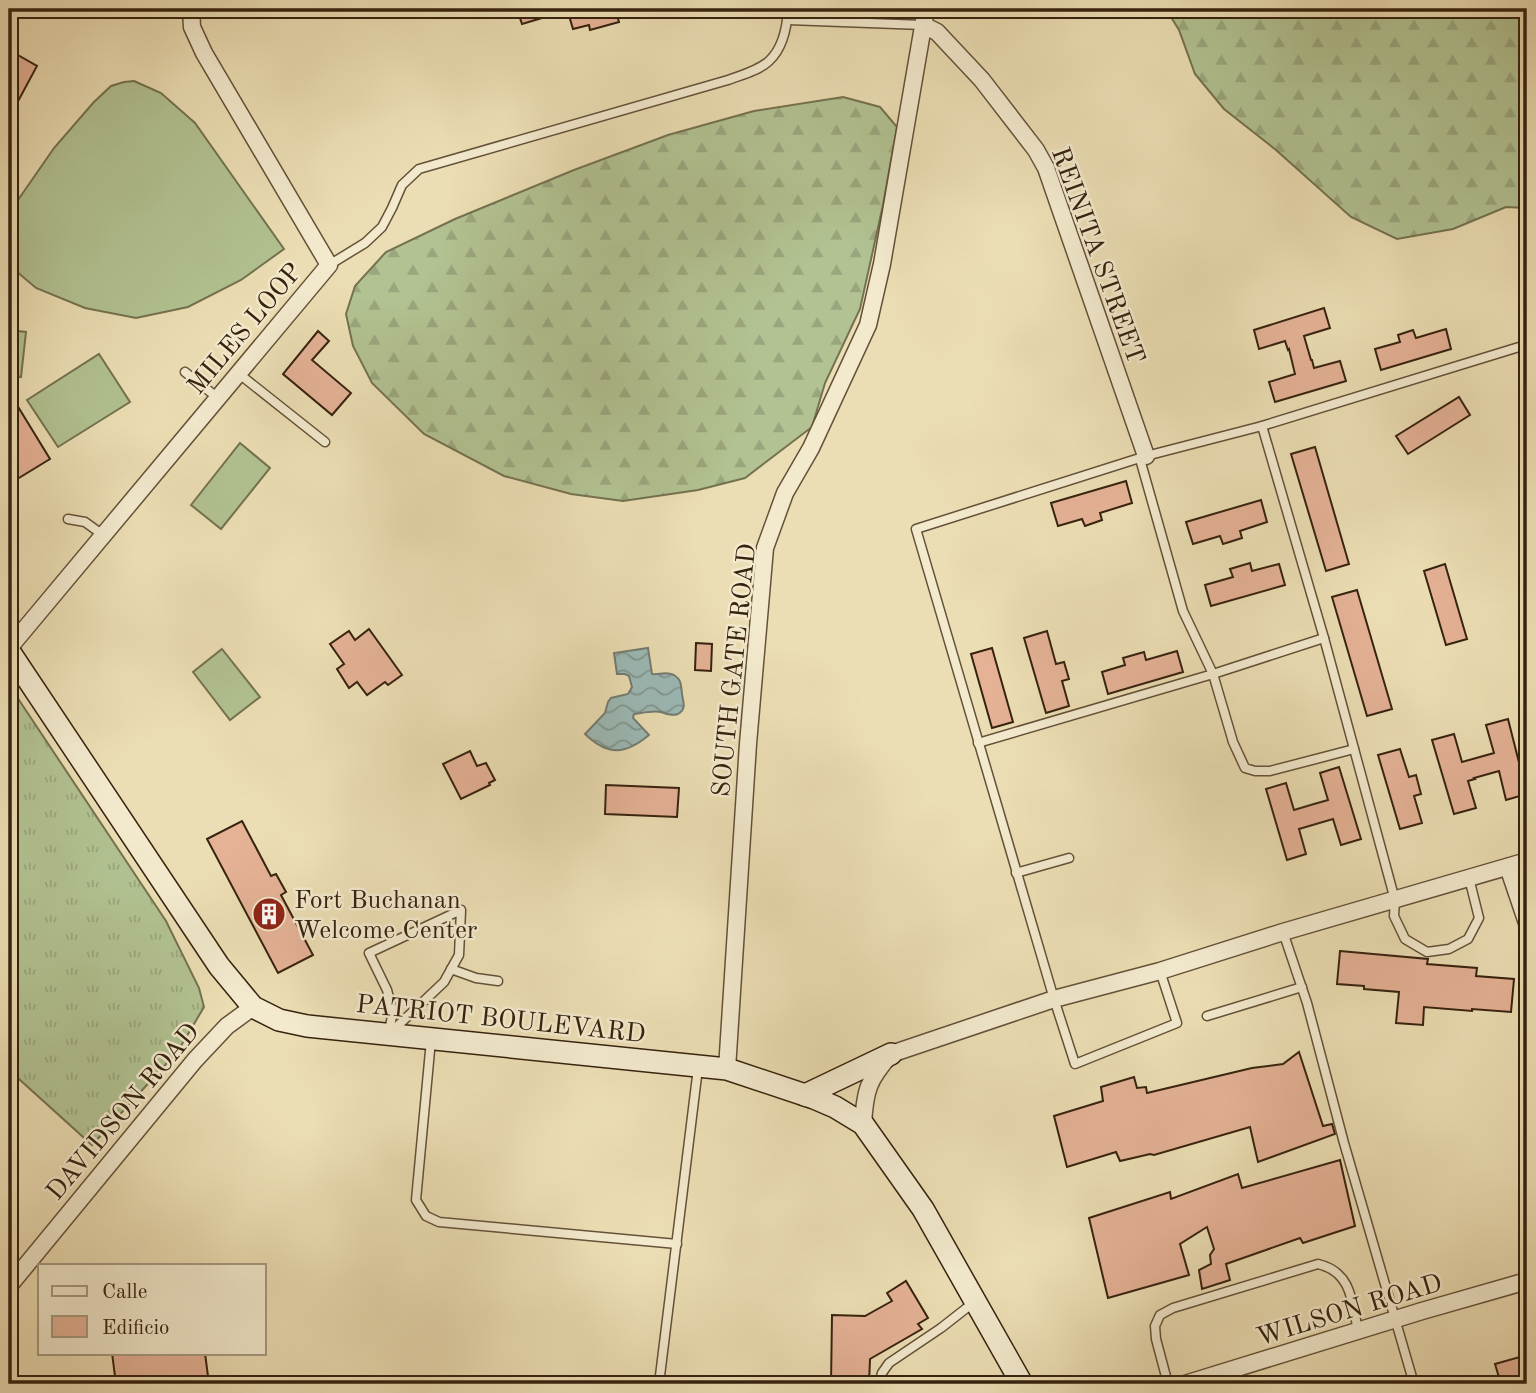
<svg xmlns="http://www.w3.org/2000/svg" width="1536" height="1393" font-family="'Old Standard TT',serif">
<style>
.grass{fill:url(#grass-tufts);stroke:#747250;stroke-width:2}
.forest{fill:url(#forest-firs);stroke:#747250;stroke-width:2}
.pitch{fill:#b2c292;stroke:#747250;stroke-width:2}
.water{fill:url(#water-waves);stroke:#737d73;stroke-width:2}
.building{fill:#e5b296;stroke:#36220e;stroke-width:2}
.lines{fill:none;stroke-linecap:round;stroke-linejoin:round}
.lane-casing{stroke:#645138;stroke-width:11}
.street-casing{stroke:#645138;stroke-width:19}
.secondary-casing{stroke:#36220e;stroke-width:24}
.lane{stroke:#f3eace;stroke-width:8}
.street{stroke:#f3eace;stroke-width:16}
.secondary{stroke:#f3eace;stroke-width:21}
.labels{text-anchor:middle;stroke-width:5;stroke-linejoin:round;paint-order:stroke}
.street-label{font-size:26px;fill:#36220e;stroke:#f3eace}
.poi-label{font-size:26px;fill:#36220e;stroke:#f3eace;text-anchor:start}
</style>
<defs>
<pattern id="grass-tufts" width="24" height="20" patternUnits="userSpaceOnUse" patternTransform="scale(1.75)"><rect width="24" height="20" fill="#b2c292"/><path d="M3 7l-1-3M5 7V3M7 7l1-3M15 17l-1-3M17 17v-4M19 17l1-3" fill="none" stroke="#9aa67d"/></pattern>
<pattern id="forest-firs" width="22" height="20" patternUnits="userSpaceOnUse" patternTransform="scale(1.75)"><rect width="22" height="20" fill="#b2c292"/><path d="M5 1l3.5 6h-7zM16 11l3.5 6h-7z" fill="#9aa67d"/></pattern>
<pattern id="water-waves" width="16" height="10" patternUnits="userSpaceOnUse" patternTransform="scale(1.75)"><rect width="16" height="10" fill="#9cbab7"/><path d="M0 5q4-4 8 0t8 0" fill="none" stroke="#809793"/></pattern>
</defs>
<rect width="100%" height="100%" fill="#ecdeb4"/>
<filter id="stains"><feTurbulence type="fractalNoise" baseFrequency=".00286" numOctaves="4"/><feColorMatrix values="0 0 0 0 .2 0 0 0 0 .09 0 0 0 0 .02 0 0 0 .5 -.17"/></filter>
<radialGradient id="worn" r=".72"><stop offset=".6" stop-color="#630" stop-opacity="0"/><stop offset="1" stop-color="#630" stop-opacity=".3"/></radialGradient>
<path class="grass" d="M9,685L166,921L199,988L204,1007L178,1051L92,1145L9,1070Z"/>
<g class="forest">
<path d="M1166,9H1527V208L1506,207L1453,229L1397,239L1351,217L1276,150L1224,109L1195,74L1179,30Z"/>
<path d="M843,97L880,107L897,127L883,205L860,309L825,383L812,427L745,478L698,490L623,501L571,494L504,476L424,434L372,383L353,346L346,314L355,286L386,252L455,219L574,170L668,135L754,111Z"/>
</g>
<g class="pitch">
<path d="M134,81L161,93L195,123L284,249L241,280L188,307L136,318L85,308L36,288L9,265V213L54,148L93,103L111,86L124,82Z"/>
<path d="M9,330L26,332L21,377L9,375Z"/>
<path d="M99,354L130,402L58,447L27,400Z"/>
<path d="M240,443L270,468L221,529L191,505Z"/>
<path d="M222,649L260,697L230,720L193,672Z"/>
</g>
<path class="water" d="M648,648L652,674C659,675 666,671 674,675C682,680 681,686 682,694C683,702 687,709 678,714C672,716 667,714 661,712C653,710 642,713 634,714L633,718L649,735C625,755 608,756 585,734L605,713L608,702L611,698L628,694L632,687L629,676L625,674H617L614,653Z"/>
<g class="building">
<path d="M517,9H561L562,12L522,24Z"/>
<path d="M567,9H615L619,22L590,30L589,25L573,29Z"/>
<path d="M9,50L37,66L9,118Z"/>
<path d="M1324,308L1330,328L1304,336L1311,360H1312L1314,368L1340,361L1346,381L1275,402L1269,382L1295,374L1289,349L1288,350L1285,341L1259,349L1254,330Z"/>
<path d="M1446,329L1451,349L1381,370L1375,349L1400,342L1398,335L1413,330L1416,338Z"/>
<path d="M318,331L329,341L312,360L351,393L332,415L283,374Z"/>
<path d="M9,392L50,459L9,484Z"/>
<path d="M1459,397L1470,415L1408,454L1396,436Z"/>
<path d="M1315,447L1349,564L1326,571L1291,454Z"/>
<path d="M1126,481L1132,503L1100,513L1102,520L1085,526L1082,519L1058,526L1051,503Z"/>
<path d="M1261,500L1267,522L1240,531L1242,538L1223,544L1220,536L1193,544L1186,522Z"/>
<path d="M1250,563L1252,571L1279,564L1285,585L1211,606L1205,585L1233,577L1230,569Z"/>
<path d="M1445,564L1467,639L1446,645L1424,571Z"/>
<path d="M1357,590L1392,709L1367,716L1332,597Z"/>
<path d="M369,629L402,675L388,685L385,682L367,695L357,682L349,688L337,669L344,664L330,644L349,631L355,640Z"/>
<path d="M1047,631L1056,664L1064,662L1069,679L1062,681L1069,706L1046,713L1024,638Z"/>
<path d="M696,643L712,644L711,671L695,670Z"/>
<path d="M992,648L1013,722L992,728L971,654Z"/>
<path d="M1177,651L1183,672L1108,694L1102,672L1125,665L1123,658L1144,652L1146,660Z"/>
<path d="M1508,719L1527,794L1506,800L1499,771L1474,778L1475,779L1468,781L1476,808L1454,814L1432,740L1454,734L1462,762L1494,753L1486,725Z"/>
<path d="M1400,749L1409,777L1416,775L1421,794L1414,796L1422,823L1400,829L1378,755Z"/>
<path d="M470,751L477,766L486,763L495,780L489,783L490,785L461,799L443,764Z"/>
<path d="M1339,767L1361,839L1341,845L1333,819L1299,829L1306,854L1287,860L1266,789L1286,783L1294,810L1314,804L1328,800L1320,773Z"/>
<path d="M606,785L679,788L677,817L605,814Z"/>
<path d="M242,821L271,876L276,874L286,892L281,895L313,955L278,973L207,839Z"/>
<path d="M1340,951L1428,959L1427,964L1477,968L1476,976L1514,979L1511,1012L1472,1009V1011L1424,1007L1423,1025L1396,1023L1399,992L1364,989V986L1337,984Z"/>
<path d="M1299,1052L1323,1126L1332,1124L1335,1134L1258,1162L1250,1127L1154,1155L1150,1154L1120,1161L1116,1152L1067,1167L1054,1116L1103,1101L1101,1087L1134,1077L1137,1088L1146,1087L1147,1093L1252,1068L1283,1064Z"/>
<path d="M1340,1160L1355,1226L1303,1243L1300,1238L1226,1264L1230,1280L1202,1289L1199,1270L1211,1264L1210,1255L1214,1249L1207,1227L1180,1244L1189,1275L1108,1298L1089,1218L1170,1192L1171,1199L1238,1174L1242,1188Z"/>
<path d="M906,1281L928,1318L918,1324L922,1329L870,1359L869,1384H831L832,1315L865,1316L892,1301L887,1293Z"/>
<path d="M112,1353H205L209,1384H116Z"/>
<path d="M1527,1355V1384H1501L1495,1364Z"/>
</g>
<g class="lines">
<defs>
<g id="lane">
<path d="M788,20L923,25"/>
<path d="M329,265L365,243L382,227L392,208L402,185L419,169L728,80C741,75 758,71 769,61C783,48 787,27 788,9"/>
<path d="M185,372L218,398"/>
<path d="M238,373L325,442"/>
<path d="M1262,426L1324,638L1395,900L1394,916L1405,939L1427,952L1449,949L1468,939L1479,918L1469,878"/>
<path d="M1140,459L1183,611L1213,674L1233,742L1245,768L1255,771H1270L1354,749"/>
<path d="M68,519L85,522L103,535"/>
<path d="M978,743L1213,674L1324,638"/>
<path d="M1016,873L1069,858"/>
<path d="M461,910L459,955L444,982L388,1035L393,1012L387,990L369,953Z"/>
<path d="M1283,932L1307,1003L1344,1143L1414,1384"/>
<path d="M451,969L476,978L498,981"/>
<path d="M1160,971L1177,1023L1075,1064L1054,999L916,529L1146,456L1262,426L1519,347L1527,346"/>
<path d="M1207,1016L1302,987"/>
<path d="M431,1040L416,1200L426,1216L439,1222L677,1244"/>
<path d="M659,1384L698,1068"/>
<path d="M879,1384L882,1373L889,1363L941,1328L973,1303"/>
<path d="M1168,1384L1156,1339L1155,1326L1160,1315L1173,1308L1318,1264C1352,1272 1352,1302 1358,1331"/>
</g>
<g id="street">
<path d="M923,25L937,32L982,80L1036,150L1046,168L1146,456"/>
<path d="M9,648L329,265L204,53L192,27L191,9"/>
<path d="M1508,867L1527,923"/>
<path d="M727,1069L748,744L765,548L785,493L811,448L868,325L882,264L926,9"/>
<path d="M863,1124C865,1090 868,1080 891,1054L1054,999L1160,971L1283,932L1527,861"/>
<path d="M9,1286L195,1060L227,1026L253,1007"/>
<path d="M1185,1384L1422,1311L1527,1281"/>
</g>
<g id="secondary">
<path d="M9,651L219,966L253,1007L279,1020L307,1026L727,1069L814,1098L835,1107L863,1124L923,1209L1022,1384"/>
<path d="M805,1095L891,1054"/>
</g>
</defs>
<use href="#lane" class="lane-casing"/>
<use href="#street" class="street-casing"/>
<use href="#secondary" class="secondary-casing"/>
<use href="#lane" class="lane"/>
<use href="#street" class="street"/>
<use href="#secondary" class="secondary"/>
</g>
<defs>
<symbol id="building-disc" viewBox="-11 -11 22 22"><circle r="9.5" fill="#8f2418" stroke="#f3eace"/><path d="M-4-6H4V6H1V3H-1V6H-4ZM-2.5-4.3h1.7v1.8h-1.7ZM.8-4.3h1.7v1.8H.8ZM-2.5-1h1.7V.8h-1.7ZM.8-1h1.7V.8H.8Z" fill="#fff"/></symbol>
</defs>
<g fill-rule="evenodd">
<use href="#building-disc" x="250" y="895" width="38" height="38"/>
</g>
<g class="labels">
<g class="street-label">
<text transform="translate(1099 255) rotate(70)" y="9">REINITA STREET</text>
<text transform="translate(244 328) rotate(-50)" y="9">MILES LOOP</text>
<text transform="translate(733 670) rotate(-84)" y="9">SOUTH GATE ROAD</text>
<text transform="translate(501 1018) rotate(6)" y="9">PATRIOT BOULEVARD</text>
<text transform="translate(122 1111) rotate(-50)" y="9">DAVIDSON ROAD</text>
<text transform="translate(1349 1309) rotate(-17)" y="9">WILSON ROAD</text>
</g>
<g class="poi-label">
<text x="294" y="908">Fort Buchanan<tspan x="294" dy="30">Welcome Center</tspan></text>
</g>
</g>
<rect width="1536" height="1393" fill="none" stroke="#ecdeb4" stroke-width="35"/>
<rect x="10" y="10" width="1515" height="1372" fill="none" stroke="#36220e" stroke-width="3.5"/>
<rect x="18" y="18" width="1501" height="1358" fill="none" stroke="#36220e" stroke-width="2"/>
<rect x="38" y="1264" width="228" height="91" fill="#f3eace" stroke="#a79a81" stroke-width="2"/>
<rect x="52" y="1286" width="35" height="10" fill="#f3eace" stroke="#a79a81" stroke-width="2"/>
<text x="102" y="1298" font-size="21" fill="#36220e">Calle</text>
<rect x="52" y="1316" width="35" height="21" fill="#e5b296" stroke="#a79a81" stroke-width="2"/>
<text x="102" y="1334" font-size="21" fill="#36220e">Edificio</text>
<rect width="100%" height="100%" filter="url(#stains)"/>
<rect width="100%" height="100%" fill="url(#worn)"/>
</svg>
